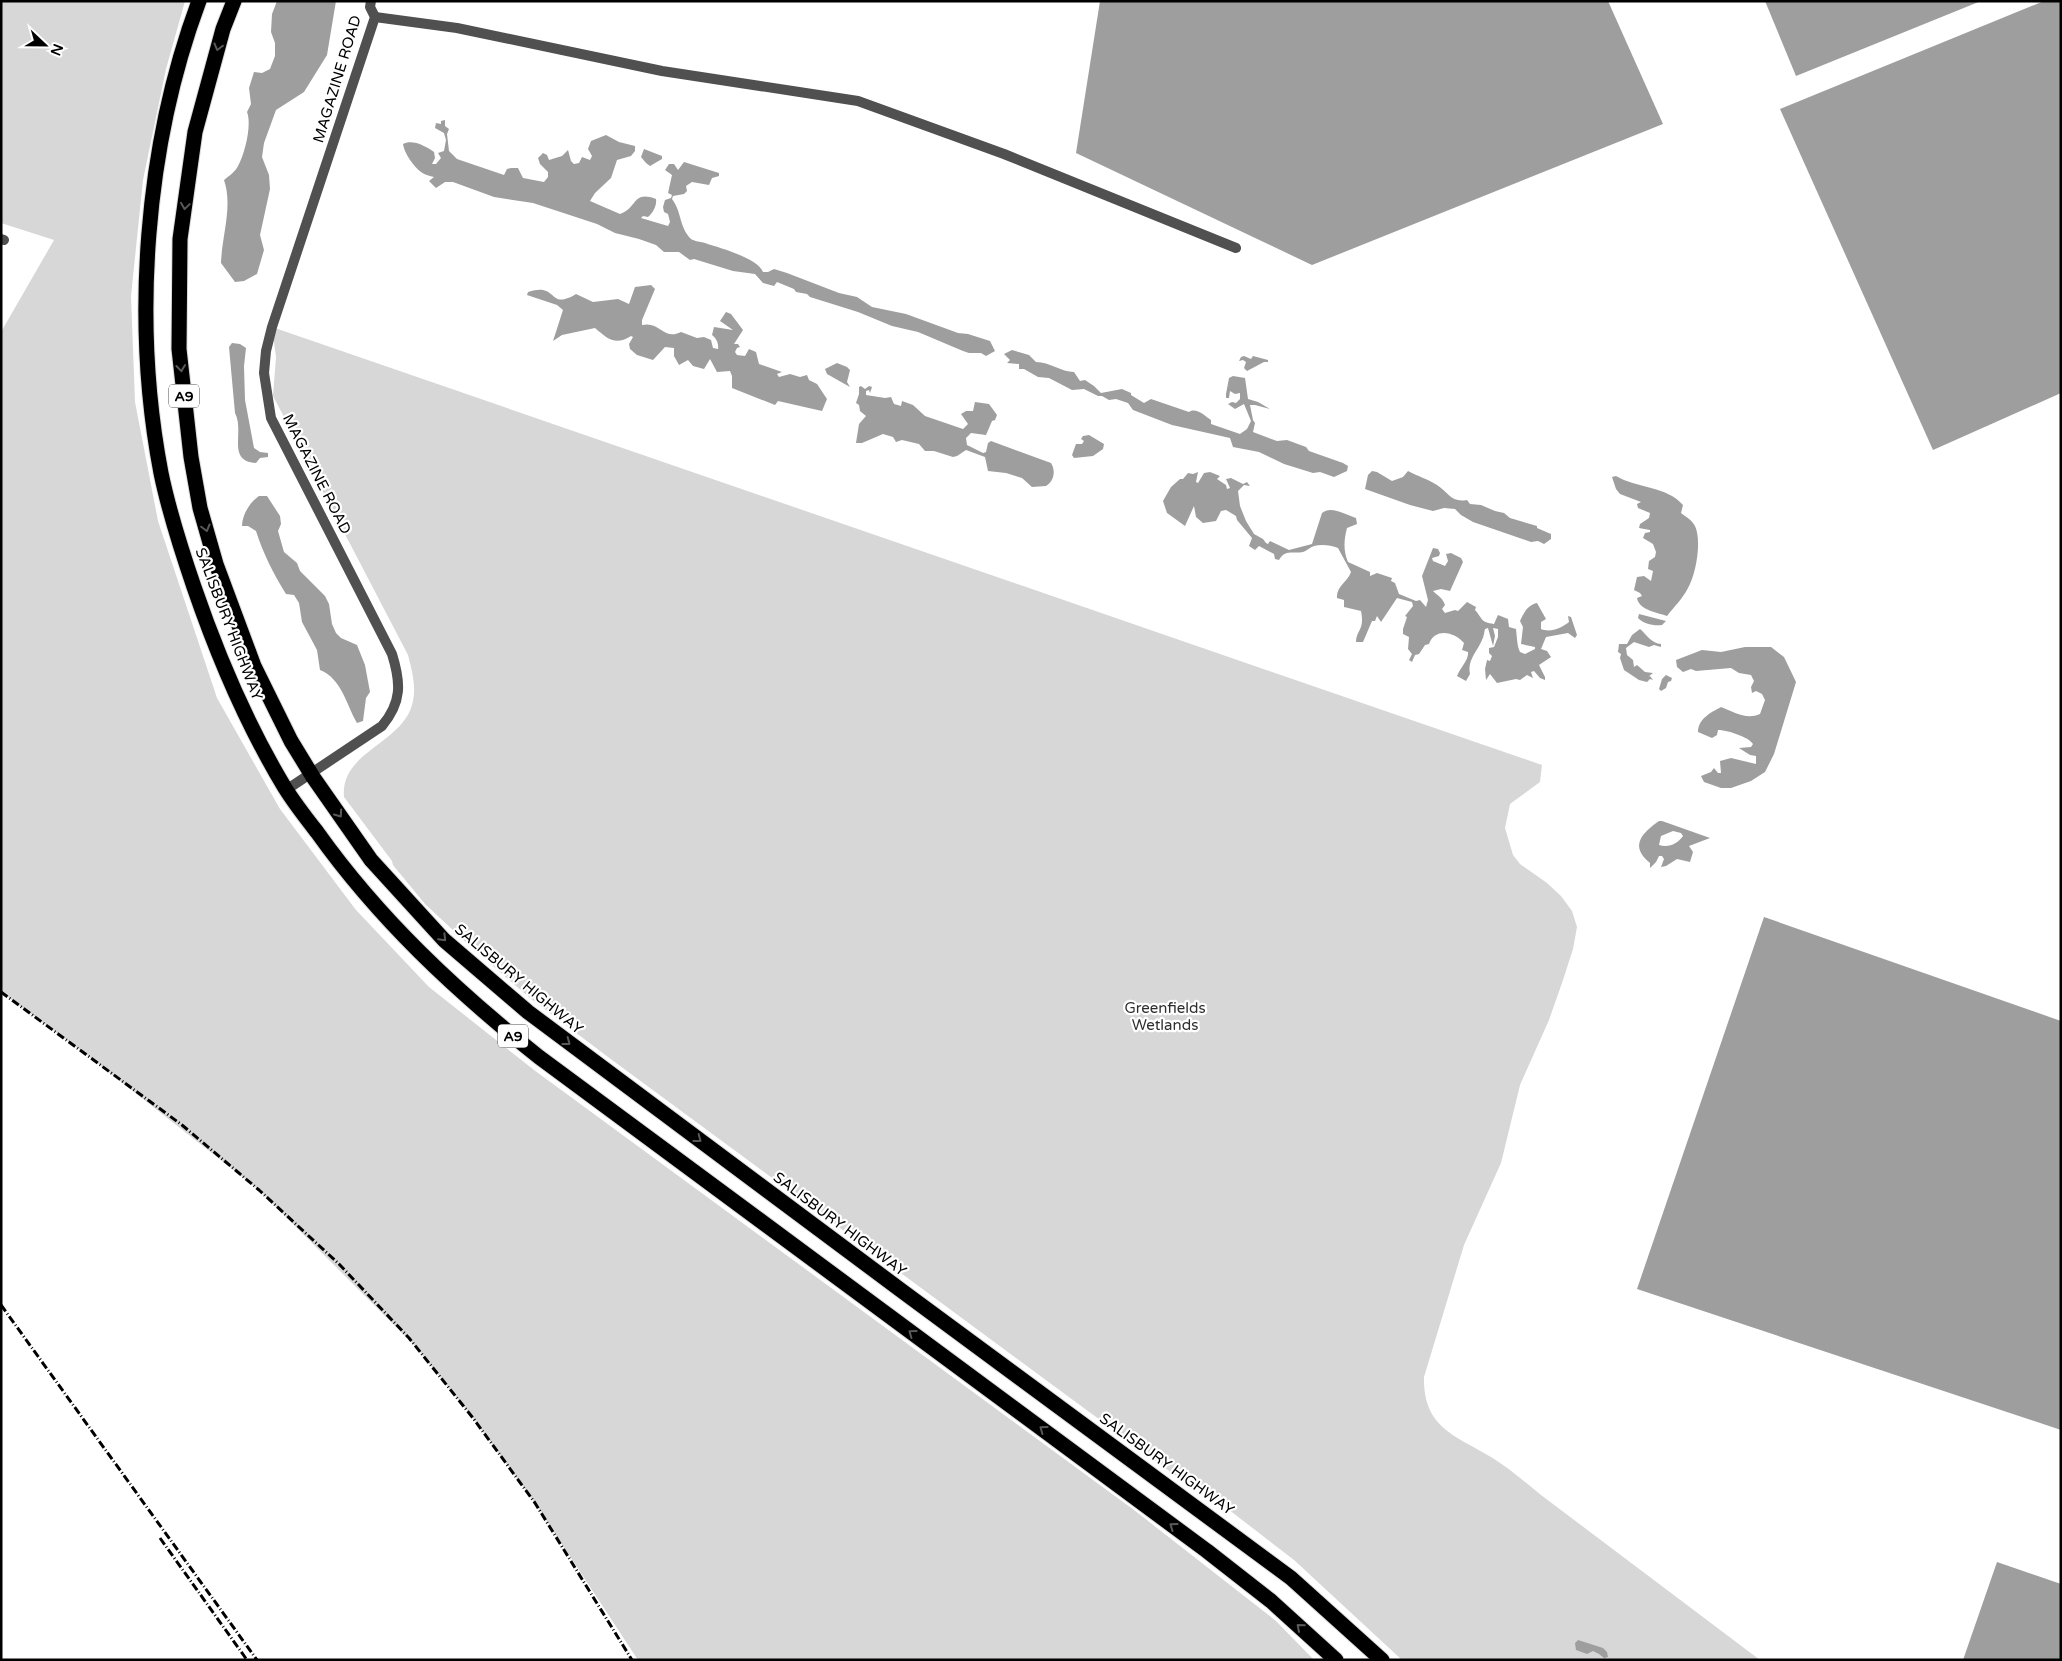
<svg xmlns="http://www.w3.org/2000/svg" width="2062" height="1661" font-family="'Varela Round',sans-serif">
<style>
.green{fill:#d7d7d7}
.water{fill:#9e9e9e;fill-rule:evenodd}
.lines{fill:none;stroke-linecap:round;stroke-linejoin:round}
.highway-casing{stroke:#dbdbdb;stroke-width:17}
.street{stroke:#505050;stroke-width:10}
.highway{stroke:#000;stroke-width:15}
.rail{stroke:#000;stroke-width:3;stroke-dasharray:8 2.5 1 2.5;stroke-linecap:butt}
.oneway{stroke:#595959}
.labels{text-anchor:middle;stroke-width:4.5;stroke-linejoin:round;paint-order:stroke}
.shield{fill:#fff;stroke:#4c4c4c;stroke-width:1}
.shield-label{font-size:14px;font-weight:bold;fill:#000}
.street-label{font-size:15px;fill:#000;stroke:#fff}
.park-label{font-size:15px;fill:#2e2e2e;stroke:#fff}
</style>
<rect width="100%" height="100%" fill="#fff"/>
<g class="green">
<path d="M1,1H185L166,69L143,180L131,296L135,402L158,521L217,698L280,809L356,910L429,987L534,1070L1134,1510L1276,1621L1314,1660H638L535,1503L473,1418L416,1347L259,1190L87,1055L1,992V332L54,240L1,223Z"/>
<path d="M272,327L1542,765L1540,782L1510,804L1505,828L1513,855L1520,864L1547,883L1561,896L1572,911L1577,927L1573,949L1563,980L1549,1020L1520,1085L1501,1163L1464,1245L1424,1377C1423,1427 1454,1435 1491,1457C1509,1468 1525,1482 1541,1495L1760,1660H1402L1294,1560L1224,1506L1172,1473L608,1057L530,998L470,946L425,904L393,865L392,861L344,797C340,752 401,744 412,705C417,688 412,671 408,655L273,396L276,357Z"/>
</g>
<g class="water">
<path d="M277,1H336L327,55L304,92L276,110L264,143L262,157L269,175L270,189L260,235L264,250L257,274L244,281L235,282L221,263C222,235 233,206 224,180C229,176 236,171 238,166C245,154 252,124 247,112L251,104L249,88L254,72L262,73L270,69L275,56V43L271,32L272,14Z"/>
<path d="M1100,1H1608L1663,124L1312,265L1076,153Z"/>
<path d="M1765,1H1981L1796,76Z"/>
<path d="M2044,1H2061V393L1933,450L1780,109Z"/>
<path d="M445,120V126L449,129L447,134L449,151L457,159L504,175L507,169L511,168H518L523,178L544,182L548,177V172L540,164L538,158L543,153L547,155L549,160L562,156L568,150L571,161L574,164L579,163L582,157L590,160L592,156L588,149L591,141L606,135L619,142L635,146V151L631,156L617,160L611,178L595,193L590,201L620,214C638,208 632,190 656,199C657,205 653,213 648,217L643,216L641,218L668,226L670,222L668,214L664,212L663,207L665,200L671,198L672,195L668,193L672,175L665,170L669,164H674L678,170L684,162L719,173V176L712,178L709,185L692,182L686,186L687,191L684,194L673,196L672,199C682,212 679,227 691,239C694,241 701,242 705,243C720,248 758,258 763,272H768L774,269L787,273L839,293L857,297L872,307L906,314L958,333L968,334L990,341L995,351L986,356L981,353H969L963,351L918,332L892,326L858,312L810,297L807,294L796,292L794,289L777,282L774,286L763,283L755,274L733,271L694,259L690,260L679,252H664L656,245L639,239L615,233L597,224L533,203L494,197L453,182H445L436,188L429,181L434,177C430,176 425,175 421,172C414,167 404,153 403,144C412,139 426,146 434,152L435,158L432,164H436L441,158L438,153L444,151L446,140L444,133L435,128L436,123L441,124V121Z"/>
<path d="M644,149L662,156V159L650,166L646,163L641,157Z"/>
<path d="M651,285L655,289L642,320V325C661,321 663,341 681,332L697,338L704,337L711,340L713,348L718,349C719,343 716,338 712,335L714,327L733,330L720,321L726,312L731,314L743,330L734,344H738L740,347L737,348L735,352L737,355L745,356L749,349L756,352L759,364L782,372L777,374L779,377L790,374L800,377L807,375L809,380L817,384L827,399L822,411L778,401L775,405L732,388V376L730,371L717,372L710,359L704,369L693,366L688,360L679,365L674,356V348L665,347L653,360L637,355L630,349L629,344L633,337L631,336C615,346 608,339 595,328L562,335L553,341L563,310L557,305L527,295L528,292C554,283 550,303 565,299C569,298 573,296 576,294L593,302L618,299L629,304L635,287Z"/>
<path d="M232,343L240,344L246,348L244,366L245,400L254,448L260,452L268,453V457L260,458L256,463C226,461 245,432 235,413L229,347Z"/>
<path d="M1012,350L1029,355L1036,362C1050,362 1061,372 1074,372L1080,381L1085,380L1094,386L1101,393L1122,389L1131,393V395L1144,403L1151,399L1189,412C1196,407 1204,415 1211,420V424L1240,434L1247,429L1251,421L1244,404L1235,409L1228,404L1232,402L1236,403L1240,399V393L1235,394L1230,391L1229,398H1226V394L1229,378L1233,376L1245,378L1248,399L1258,402L1270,409L1255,405H1250L1253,420L1255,423L1253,432L1277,441L1287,440L1306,447L1309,451L1343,463L1348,466L1347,471L1334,477L1320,472L1313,473L1284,464L1259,452L1233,447L1230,438L1172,425L1133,410L1128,403L1116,399L1109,400L1102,396H1098L1084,389L1072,390L1049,378L1038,377L1024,369H1019V364L1007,363L1010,360L1004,354Z"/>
<path d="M1244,356L1251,359L1253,356L1268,360V362H1264L1247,371L1244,368L1246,362L1243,360L1239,361L1241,357Z"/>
<path d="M837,363L847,367L850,370L847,382L850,387L827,374L825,369Z"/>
<path d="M861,386L865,389L869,386L872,387L870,393L869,390L866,391V395L885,398L891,397L894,404L901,406L902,401L913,405L925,416L963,429L968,424L961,414L966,411H973L975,402L989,404L997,415L995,420L992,421L986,435L971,433L966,438L967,445L983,453L986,452L988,443L991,441L1051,463C1056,471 1054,481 1046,486L1032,487L1022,478L1006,473L988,471L985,457L966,450L957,456L953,457L934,451H925L919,444L902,440L896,442L893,437L883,434L862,443H856L859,424L866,416L860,411L859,405L856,403L859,394V387Z"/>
<path d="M1089,435L1104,444L1103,449L1093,456L1074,458L1072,455L1076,444H1082L1084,441L1081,439L1083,436Z"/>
<path d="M1372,471L1377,472L1392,481L1403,477L1408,471C1417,476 1428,479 1437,485C1448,492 1451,503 1467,500L1470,504L1481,505L1495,511L1504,513L1510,518L1537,526V528L1551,534V539L1544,544L1538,541L1531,542L1473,522L1461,515L1455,509L1444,508L1433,511L1410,505L1365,489L1368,475Z"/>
<path d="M1198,472L1196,482L1198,483L1204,473L1210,472L1220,476L1217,479L1226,485L1227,489L1230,488L1226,479L1231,478L1243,484L1247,482L1250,486L1244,485L1238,491L1240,506L1246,521L1254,534L1263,539L1266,543L1268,544L1270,541L1289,550L1312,544L1322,513C1331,505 1346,515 1356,518L1357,524L1347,528C1344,539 1343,551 1348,562L1370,572V576L1377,573L1392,578L1391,581L1395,583L1399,594L1416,601L1420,600L1426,607L1428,600L1422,576L1433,548L1438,549L1440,553L1439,556L1432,558L1433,561L1445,566L1448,561L1446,554L1451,553L1461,558L1463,562L1450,591L1441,589L1433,591C1438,596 1442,597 1445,605L1442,609L1445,613L1455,610L1458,611L1467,602L1476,607L1475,610C1483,619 1480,622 1494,624L1498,615L1508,619L1509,627L1516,629C1517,637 1517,646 1520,652L1525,654L1535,649V647L1521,644L1523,627L1520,621C1524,612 1528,605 1537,603L1546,619L1541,622V629C1551,633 1561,628 1569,622L1568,616L1571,617L1577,635L1575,638L1568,633L1546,637L1541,649L1547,651L1551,657L1539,665L1545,677V680L1540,678L1534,671L1531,672L1533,678L1527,675L1520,680L1516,679L1497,683L1490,674L1486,680L1485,669L1487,660L1490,661L1492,656L1489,653V648L1494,647L1498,637V629L1493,628L1495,636L1493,646L1488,628L1485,629C1484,633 1484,636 1482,640C1477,652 1467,660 1470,674L1466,681L1457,676C1460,668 1469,660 1468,652L1462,650L1464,643C1455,632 1435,627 1429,644L1425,645L1419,654L1415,655L1412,662L1409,660L1412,654L1408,649L1409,637L1403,634V629L1407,617L1405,616L1413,606L1412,602L1397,598L1381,622L1377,616L1375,621H1372L1363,642H1356C1356,630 1365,630 1361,611L1344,607V600L1337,598C1336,586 1348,582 1351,572L1338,548C1331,545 1321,544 1314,546C1310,547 1307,551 1303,552C1293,554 1285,549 1279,560L1275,559L1274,554L1259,546L1255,550L1249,546L1252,538L1237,520L1236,516L1226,510L1221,511L1216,521L1203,523L1196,517L1194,506L1185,526L1167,513L1163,501L1171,487L1180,479H1183L1188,473L1193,474Z"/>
<path d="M1616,476C1636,488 1667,486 1683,505L1681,513C1686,517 1692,520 1695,526C1702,541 1696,574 1688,588C1683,598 1674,607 1667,616C1656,612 1639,610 1637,598L1642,596L1640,593L1634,590L1637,577L1644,576L1651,581L1653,571L1648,569L1649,561L1655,557L1656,552L1653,544L1643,538L1645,533L1650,532V530L1639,528L1640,524L1649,518L1650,513L1638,508L1637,504L1641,502L1620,494L1616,489L1612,477Z"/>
<path d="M259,496H267L280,516L281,524L278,531L284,552L297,563L300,571L325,596L329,604L332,624L336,633L341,638L357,645L365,665L370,692L366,698L363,721L357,723C346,704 342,679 320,670L317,650L302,622L299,603L294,595L286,594C273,573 263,553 256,531L248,526H242C242,515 250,502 259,496Z"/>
<path d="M1639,614L1666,621L1662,625C1653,626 1644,624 1638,618Z"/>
<path d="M1640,629C1646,634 1652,644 1661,644V647L1654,645L1649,647L1634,642L1626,648L1627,655L1633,660L1634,667L1637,665L1645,672L1653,673L1648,677L1650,676L1653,680L1650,679L1647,682L1639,680L1624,670L1620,658L1621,654L1618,652L1619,644H1627L1632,635Z"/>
<path d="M1745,647H1771L1784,657L1796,682L1774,754L1765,772L1751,781L1731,788H1721L1704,782L1701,776L1711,772L1714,768L1718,773H1721L1720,761L1731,758L1756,764V756L1750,755L1739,748L1751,747L1753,744C1749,737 1727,730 1718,730L1717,735L1712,738L1698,732C1698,719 1710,713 1721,707C1734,712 1746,720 1760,714L1765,700L1762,694L1756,691L1752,693L1751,687L1754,681L1751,675L1739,673L1731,668L1696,671L1691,669L1683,672L1677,667L1676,660L1702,650L1721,652Z"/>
<path d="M1666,675L1672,678L1671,681L1668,682L1666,688L1661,691L1659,689L1662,679Z"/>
<path d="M1659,821H1662L1710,838L1689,846L1693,852L1690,862L1677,859L1666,866L1661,867L1664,859L1662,856H1659L1656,862L1650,868V863C1629,846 1642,833 1659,821ZM1673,831L1681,833L1683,836C1677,844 1669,848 1659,845L1661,836Z"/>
<path d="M1764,917L2061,1021V1430L1637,1289Z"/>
<path d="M1997,1562L2061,1584V1660H1963Z"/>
<path d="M1578,1640L1603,1648L1607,1652L1608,1657L1604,1658L1599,1654L1593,1651L1587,1654L1576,1650L1575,1643Z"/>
</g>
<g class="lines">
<defs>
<g id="highway">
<path d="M199,1C145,146 132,321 161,473C169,512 181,549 194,587C218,657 247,725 285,788C295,804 306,818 317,832C379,919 455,990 539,1057L1207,1551L1271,1601L1336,1660"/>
<path d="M234,1L223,29L195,132L180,239L179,349L191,457L200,508L216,564L254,666L291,741L313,777L371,860L444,940L528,1012L902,1291L1291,1578L1382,1660"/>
</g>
</defs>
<use href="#highway" class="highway-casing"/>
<g class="street">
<path d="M375,17L457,28L662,71L858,101L1004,154L1236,248"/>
<path d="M1,239L4,240"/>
<path d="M286,790L382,726C402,702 401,683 392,654L271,418L264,373L266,351L272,327L375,17L370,7L371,1"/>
</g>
<use href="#highway" class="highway"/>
<g class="rail">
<path d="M1,992L182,1125L259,1190L339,1264L409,1338L473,1418L535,1503L632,1660"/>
<path d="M1,1305L257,1660"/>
<path d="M160,1538L247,1660"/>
</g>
</g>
<defs><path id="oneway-chevron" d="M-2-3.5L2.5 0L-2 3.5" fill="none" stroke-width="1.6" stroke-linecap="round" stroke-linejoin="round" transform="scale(1.25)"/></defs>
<g class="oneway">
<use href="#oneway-chevron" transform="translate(218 47) rotate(105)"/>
<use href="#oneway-chevron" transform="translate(185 206) rotate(98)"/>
<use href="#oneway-chevron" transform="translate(181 368) rotate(84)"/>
<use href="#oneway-chevron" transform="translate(206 528) rotate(75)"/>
<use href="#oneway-chevron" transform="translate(339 814) rotate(55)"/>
<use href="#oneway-chevron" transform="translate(443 938) rotate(45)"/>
<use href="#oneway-chevron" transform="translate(567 1042) rotate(37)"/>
<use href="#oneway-chevron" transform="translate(698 1139) rotate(37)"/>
<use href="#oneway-chevron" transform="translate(912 1333) rotate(-144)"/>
<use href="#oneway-chevron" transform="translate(1043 1429) rotate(-144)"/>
<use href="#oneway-chevron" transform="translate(1173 1526) rotate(-144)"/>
<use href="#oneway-chevron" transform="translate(1300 1627) rotate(-139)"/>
</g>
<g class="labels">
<g class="shield">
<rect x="169" y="384.5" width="30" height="23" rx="4"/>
<rect x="498" y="1024.5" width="30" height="23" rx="4"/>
</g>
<g class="shield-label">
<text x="184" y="401">A9</text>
<text x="513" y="1041">A9</text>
</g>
<g class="street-label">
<text transform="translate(337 79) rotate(-73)" y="5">MAGAZINE ROAD</text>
<text transform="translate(317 474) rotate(63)" y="5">MAGAZINE ROAD</text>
<text transform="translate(229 624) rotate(69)" y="5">SALISBURY HIGHWAY</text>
<text transform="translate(519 979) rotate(40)" y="5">SALISBURY HIGHWAY</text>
<text transform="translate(840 1224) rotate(37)" y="5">SALISBURY HIGHWAY</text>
<text transform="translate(1167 1464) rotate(36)" y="5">SALISBURY HIGHWAY</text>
</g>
<g class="park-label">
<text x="1165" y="1013">Greenfields<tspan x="1165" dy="17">Wetlands</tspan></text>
</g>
</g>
<rect width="2062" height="1661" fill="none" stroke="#000000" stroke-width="5"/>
<g transform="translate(45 45) rotate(112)" stroke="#ffffff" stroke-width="4" paint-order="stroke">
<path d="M0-4L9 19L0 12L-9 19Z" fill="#000000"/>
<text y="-8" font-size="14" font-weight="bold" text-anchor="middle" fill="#000000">N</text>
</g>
</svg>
